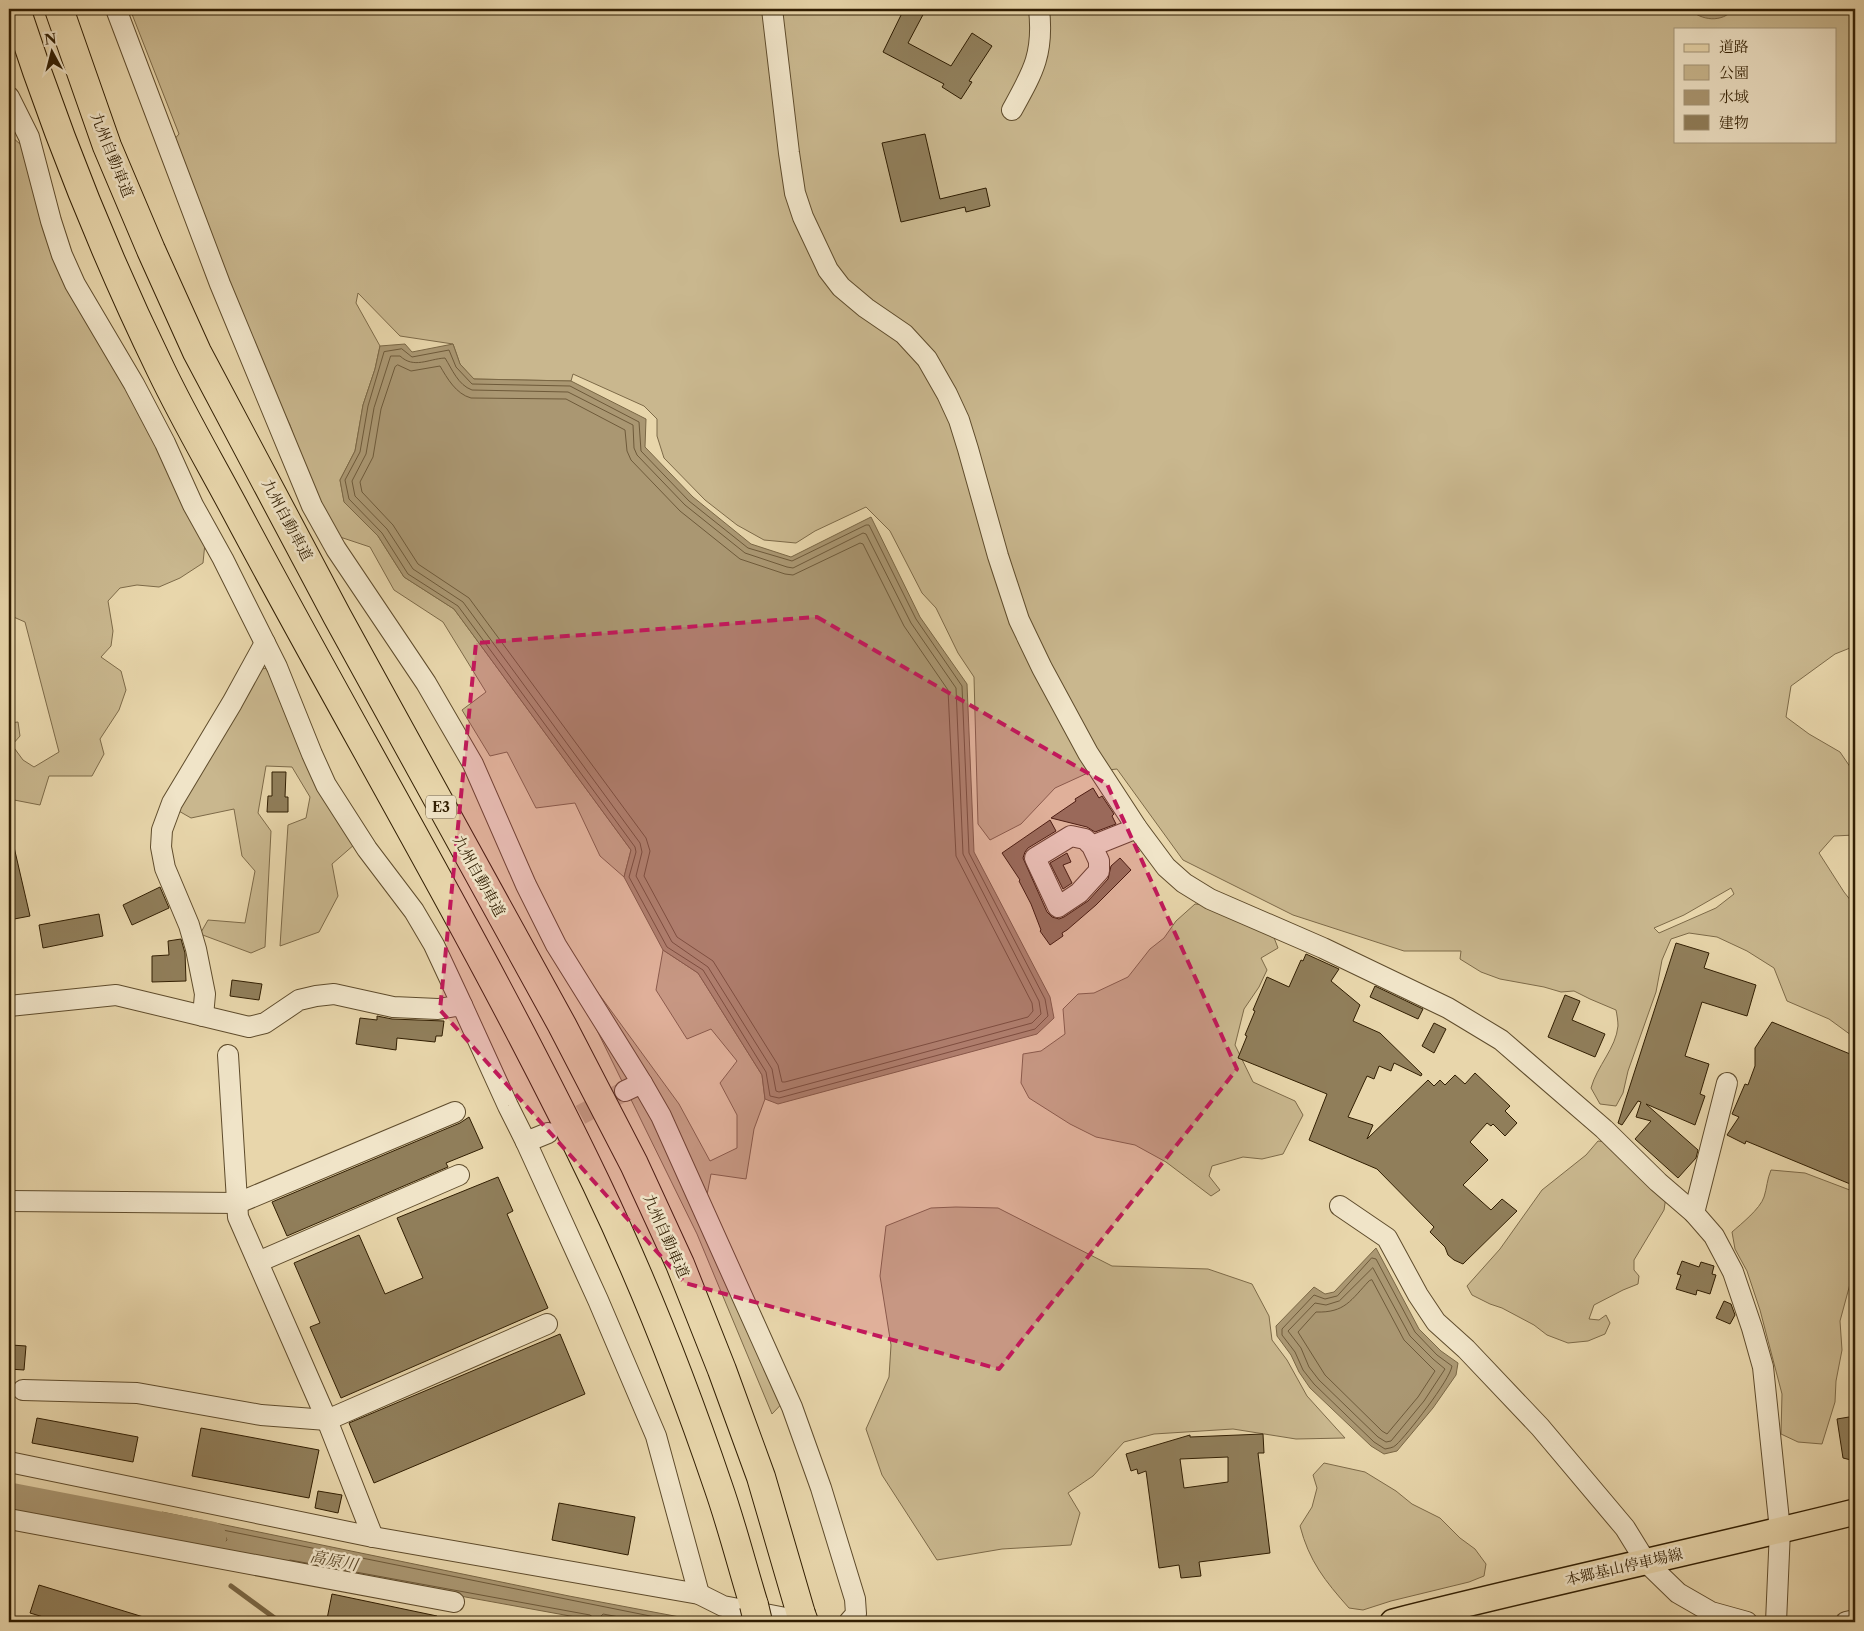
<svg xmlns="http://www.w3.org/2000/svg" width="1864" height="1631" font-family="'Libre Caslon Text','Noto Serif JP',serif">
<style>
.green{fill:#c9b78e;stroke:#7d6a48;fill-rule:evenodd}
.water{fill:#aa9772;stroke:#7a6745}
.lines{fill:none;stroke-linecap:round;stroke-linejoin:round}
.shore{stroke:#6e5a3a;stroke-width:1}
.stream{stroke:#7a6745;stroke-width:5}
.river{stroke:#aa9772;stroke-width:31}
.building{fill:#907e5a;stroke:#311e02;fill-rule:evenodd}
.minor-tunnel{stroke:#c3b189;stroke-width:20;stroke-dasharray:20 10;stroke-linecap:butt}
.minor-casing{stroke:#5f4c2c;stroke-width:22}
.major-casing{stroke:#311e02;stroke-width:28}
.highway-casing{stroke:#311e02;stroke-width:30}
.minor{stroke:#f0e4c8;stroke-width:20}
.major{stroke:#e8d6ab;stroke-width:25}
.highway{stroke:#e8d6ab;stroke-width:28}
.highway-bridge-casing{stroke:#311e02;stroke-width:30;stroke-linecap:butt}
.highway-bridge{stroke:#e8d6ab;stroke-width:28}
.marked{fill:#c2185b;fill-opacity:0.2;stroke:#c2185b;stroke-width:4;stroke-dasharray:10 6;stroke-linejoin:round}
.labels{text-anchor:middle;stroke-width:5;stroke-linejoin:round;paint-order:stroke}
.shield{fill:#f0e4c8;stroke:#6a593d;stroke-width:1}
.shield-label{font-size:14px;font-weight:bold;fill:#311e02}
.street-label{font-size:15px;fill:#311e02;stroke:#f0e4c8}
.water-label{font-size:16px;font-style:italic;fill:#5b4829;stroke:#f0e4c8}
</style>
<rect width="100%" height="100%" fill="#e8d6ab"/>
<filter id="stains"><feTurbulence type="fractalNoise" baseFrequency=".004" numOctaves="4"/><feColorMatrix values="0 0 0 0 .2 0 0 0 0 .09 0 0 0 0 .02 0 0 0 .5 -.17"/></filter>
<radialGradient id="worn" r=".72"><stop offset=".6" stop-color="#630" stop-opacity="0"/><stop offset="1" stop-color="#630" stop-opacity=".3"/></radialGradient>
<g class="green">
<path d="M130,9H1855V646L1835,654L1791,686L1786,717L1809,734L1840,752L1855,774V835L1834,836L1819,853L1844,892L1855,906V1038L1829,1019L1787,1001L1774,968L1747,951L1717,937L1689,933L1671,939L1662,960L1656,992L1628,1071L1623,1093L1616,1106L1600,1104L1591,1088C1597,1066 1616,1048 1618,1026C1618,1021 1617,1015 1616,1010L1590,999L1574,991L1561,992L1544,987L1500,979L1481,972L1460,959L1461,951H1404L1293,915L1183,860L1117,769L1090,772L1055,788L1021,824L990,840L978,824L974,677L958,653L936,608L922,593L890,531L866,507L815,531L796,543L764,540L737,525L705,500L664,458L657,436V419L644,406L573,374L571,381L473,379L460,364L453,344L400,336L358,293L356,303L380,346L375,369L363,405L355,451L340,480L344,501L378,536L404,577L454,609L631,850L624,877L600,856L575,803L536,808L507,752L490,756L462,710L486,692L443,622L394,590L370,547L340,537L317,503L290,425L243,330L172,142L179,134ZM1675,29H1835V141H1675ZM1731,888L1734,894L1716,908L1659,933L1654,928L1684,915Z"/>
<path d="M12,137L28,151L106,348L205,543L203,563L180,578L159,587L137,585L120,588L108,601L113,631L111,646L101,657L121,671L126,690L119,710L100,739L104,754L92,776H49L40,805L9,799V723L18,722L20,736L12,745L23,760L34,767L59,752L25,622L9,615V138Z"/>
<path d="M272,668L355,844L332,864L338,896L319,932L280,946L288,825L306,818L310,797L292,767L266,766L258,813L271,831L265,947L251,953L200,934L208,920L245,923L255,871L242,856L234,809L191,818L177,810L259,669Z"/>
<path d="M1195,904L1207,905L1273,935L1278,948L1261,958L1267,970L1259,987L1244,1009L1235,1045L1253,1082L1295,1101L1303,1115L1283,1154L1262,1159L1243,1157L1212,1166L1209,1176L1220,1190L1211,1196L1166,1162L1135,1145L1096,1137L1070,1124L1029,1098L1021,1083L1023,1054L1041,1051L1065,1034L1063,1009L1078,994L1094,993L1128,977L1150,949L1164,938L1176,921Z"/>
<path d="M663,950L698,973L762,1075L765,1099L754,1129L746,1179L711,1174L706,1200L792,1393L772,1414L697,1234L589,1014L588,979L679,1104L710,1161L737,1148V1115L720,1083L737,1061L711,1029L687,1039L656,990Z"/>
<path d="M1598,1141L1607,1142L1666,1197L1664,1210L1634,1260V1270L1639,1276L1638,1284L1623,1290L1594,1305L1589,1319L1599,1320L1606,1315L1610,1323L1605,1334L1588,1341L1568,1343L1547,1335L1534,1325L1502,1308L1490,1304L1472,1295L1467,1286L1500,1249L1542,1190L1586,1155Z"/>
<path d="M1771,1170L1805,1173L1855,1192V1279L1850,1284L1840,1321L1842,1350L1836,1381L1835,1402L1822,1444L1798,1442L1781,1434L1782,1394L1760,1310L1747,1271L1735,1249L1732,1232C1741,1224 1760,1209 1764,1197C1767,1188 1767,1179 1771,1170Z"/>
<path d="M956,1207L998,1208L1112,1266L1208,1269L1252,1284L1269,1316L1272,1340L1287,1360L1307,1396L1345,1438L1296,1439L1233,1429L1154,1434L1124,1442L1093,1476L1068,1493L1080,1513L1071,1545L1002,1549L937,1560L882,1475L866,1429L889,1377L891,1345L880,1276L886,1226L931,1208Z"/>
<path d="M1324,1463L1365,1472L1396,1491L1412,1504L1440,1518L1460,1538L1475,1549L1486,1564L1484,1576L1469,1582L1391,1601L1363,1610L1349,1608C1325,1581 1309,1561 1300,1526L1312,1507L1317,1488L1313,1475Z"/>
</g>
<g class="water">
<path d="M1689,9H1734C1722,23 1702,21 1689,9Z"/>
<path d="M405,344L412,352L453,344L460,364L474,379L571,381L646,419L645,447L693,497L751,544L791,557L871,517L920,617L967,684L974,852L1050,997L1054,1018L1037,1034L778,1104L765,1099L762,1075L698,973L663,950L624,877L631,850L454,609L404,577L378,536L344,502L340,480L355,451L363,405L375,369L380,346Z"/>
<path d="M1376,1248L1419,1329L1441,1351L1458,1363L1456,1375L1433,1408L1397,1451L1384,1454L1371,1446L1310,1388L1299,1372L1291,1355L1277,1336L1276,1326L1314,1287L1325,1294L1334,1292Z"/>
<path d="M162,1512L569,1596L706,1622H603L174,1544Z"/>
</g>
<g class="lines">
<g class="shore">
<path d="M402,349L412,357L449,350L456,367L472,384L570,386L639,422L641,451L689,501L748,548L792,561L866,525H869L916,619L962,686L969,853L1045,999L1048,1016L1035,1029L779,1098L770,1096L766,1072L703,970L667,947L629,877L636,852L635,847L458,606L408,574L382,533L349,499L345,480L360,452L368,406L384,352Z"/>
<path d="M391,356H400C414,369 428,359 445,358C452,369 458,385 472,390L568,392L633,425L634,448L637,455L685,505L745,553L787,567L793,568L863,533L866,534L911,623L956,688L963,854L1039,1001L1041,1014L1032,1023L779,1092L776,1091L772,1069L708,967L672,942L636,876L642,852L640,843L463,602L413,569L387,529L355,496L352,481L366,454L374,408Z"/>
<path d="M398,365L411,371L440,366C447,378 456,394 471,398L566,399L625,430L627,451L631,460L680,511L740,559L785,574L793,575L860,543L863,544L904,626L948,690L956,856L1032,1003L1033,1011L1028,1017L785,1082H782L778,1065L713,961L677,937L644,876L650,851L646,838L469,598L418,564L393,525L362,492L360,482L373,457L381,409L395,367Z"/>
<path d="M1372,1258L1376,1259L1415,1332L1437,1355L1452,1366C1450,1380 1407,1435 1396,1445C1393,1448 1389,1448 1385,1449L1374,1442L1314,1384L1303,1370L1295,1352L1282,1335V1329L1314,1295L1325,1299L1337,1296Z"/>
<path d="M1373,1268L1410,1336L1433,1359L1445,1369L1424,1401L1391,1441L1386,1442L1378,1437L1319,1380L1309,1367L1301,1348L1288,1331L1315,1303L1326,1305L1339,1301Z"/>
<path d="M1372,1280L1404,1340L1435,1371L1418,1397L1387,1434L1382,1431L1325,1375L1298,1332L1316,1312C1345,1313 1351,1300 1369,1281Z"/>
<path d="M184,1528L226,1537L227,1540L225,1542L184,1534L181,1531Z"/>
<path d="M178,1539L171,1523L173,1520L680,1622"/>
<path d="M290,1560L590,1615L594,1618L595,1622"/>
<path d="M601,1622V1616L603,1614L646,1622"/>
</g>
<path class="stream" d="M231,1586L280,1622"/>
<path class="river" d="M9,1498L211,1537"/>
</g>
<g class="building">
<path d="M904,9H926L908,43L951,66L972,33L992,46L969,81L972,82L961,99L942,87L944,84L883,52Z"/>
<path d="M925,134L940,199L986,188L990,206L966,212L965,207L901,222L882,143Z"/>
<path d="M272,772H286L285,797H288V812H267L268,796H272Z"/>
<path d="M1093,788L1099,798L1102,796L1114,814L1112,816L1116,824L1095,832L1087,827L1051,818L1076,801L1075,799Z"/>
<path d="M1050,820L1056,831L1028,848L1025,852L1023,858L1047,912L1052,917L1059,919L1064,917L1088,901L1108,879L1111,866L1120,858L1131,870L1096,905L1067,930L1062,933L1063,936L1050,945L1040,931L1041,930L1031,904L1019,881L1020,880L1002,853Z"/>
<path d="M9,847H14L30,916L9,920Z"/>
<path d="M1067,853L1071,862L1063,865L1072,883L1063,889L1050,863Z"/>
<path d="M160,887L169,908L132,925L123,905Z"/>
<path d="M99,914L103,936L43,948L39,925Z"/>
<path d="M181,939L185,953L186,981L152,982V956L169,955L168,941Z"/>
<path d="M1676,943L1709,953L1704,968L1756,985L1747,1016L1702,1002L1685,1056L1709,1064L1700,1094L1705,1096L1695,1125L1646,1104L1698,1150L1696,1158L1678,1178L1635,1139L1651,1121L1636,1117L1641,1102L1638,1101L1622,1125L1618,1123Z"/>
<path d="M1306,954L1339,969L1331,981L1360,1005L1353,1021L1380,1033L1422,1074L1421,1076L1394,1063L1391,1071L1379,1066L1374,1079L1367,1076L1348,1117L1373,1125L1367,1139L1428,1080L1434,1086L1440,1080L1445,1085L1455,1075L1465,1084L1475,1073L1510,1106L1505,1111L1517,1123L1505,1136L1493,1124L1491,1126L1487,1123L1470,1142L1488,1160L1463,1185L1491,1210L1502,1199L1517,1211L1463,1264L1454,1260L1448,1255L1445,1247L1430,1232L1434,1227L1377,1169L1309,1140L1327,1094L1238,1058L1247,1036L1245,1035L1255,1011L1253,1010L1267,977L1289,987L1301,960L1303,961Z"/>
<path d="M232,980L262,984L259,1000L230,996Z"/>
<path d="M1375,986L1423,1009L1418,1019L1370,997Z"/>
<path d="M1565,995L1580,1001L1572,1020L1605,1034L1595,1057L1548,1037Z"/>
<path d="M377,1016L392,1019L444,1021L442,1036H436L435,1042L397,1038L396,1050L356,1044L360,1018L377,1020Z"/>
<path d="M1772,1022L1855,1056V1186L1746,1141L1745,1144L1727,1135L1739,1117L1732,1114L1745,1084L1748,1085L1755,1066V1048Z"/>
<path d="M1434,1023L1446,1029L1434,1053L1422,1046Z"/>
<path d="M469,1117L483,1148L446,1163L448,1167L287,1236L272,1202L460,1123Z"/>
<path d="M498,1177L513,1211L507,1214L548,1308L341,1398L310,1327L320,1323L294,1263L359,1235L385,1294L423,1278L397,1218Z"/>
<path d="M1682,1261L1699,1267L1701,1262L1714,1266L1712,1274L1716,1275L1710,1294L1697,1290L1696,1295L1676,1289L1681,1275L1677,1274Z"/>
<path d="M1724,1301L1731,1304L1735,1315L1730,1324L1716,1318Z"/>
<path d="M560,1334L585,1394L374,1483L349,1423Z"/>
<path d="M11,1345L26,1346L24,1370L9,1369Z"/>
<path d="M1855,1416V1461L1843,1458L1837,1419Z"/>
<path d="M37,1418L138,1437L133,1462L32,1443Z"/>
<path d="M201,1428L319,1450L309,1498L192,1476Z"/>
<path d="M1263,1434L1264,1453H1258L1270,1553L1199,1562L1201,1576L1181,1578L1179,1565L1159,1568L1146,1471L1138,1474L1137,1469L1131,1471L1126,1454L1190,1435V1437ZM1228,1457V1482L1184,1488L1180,1459Z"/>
<path d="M318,1491L342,1495L338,1513L315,1508Z"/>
<path d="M559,1503L635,1517L628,1555L552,1540Z"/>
<path d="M39,1585L150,1619L149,1622H60L30,1613Z"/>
<path d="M332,1594L437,1616L436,1622H369L342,1617L341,1622L327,1619Z"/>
</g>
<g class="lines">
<path class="minor-tunnel" d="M554,1129L625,1091"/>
<defs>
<g id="minor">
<path d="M116,9L220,284L312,506L336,549L426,683L473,764L526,885L556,945L642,1083"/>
<path d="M772,9L789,153L795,193L803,217L828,270L841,287L866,308L904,334L927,359L947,394L959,420L968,449L998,556L1019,620L1042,668L1088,753L1137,828L1166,867L1184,883L1210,899L1323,948L1448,1008L1501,1040L1604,1129L1658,1182L1694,1213L1714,1236L1733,1272L1752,1328L1763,1367L1780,1530L1776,1622"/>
<path d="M9,97L29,137L51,221L62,255L75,284L134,384L165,443L193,505L223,559L277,667L312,754L326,785L367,849L414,911L434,945L462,1005"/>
<path d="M1012,110C1033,72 1044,54 1039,9"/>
<path d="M1092,846L1085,839L1071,836L1035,858L1058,907L1079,893L1099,871V861L1092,846L1137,828"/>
<path d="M9,1006L116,995L249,1027L265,1023L299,1000L316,996L334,994L393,1007L438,1009L462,1005L508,1106L526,1142L548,1133"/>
<path d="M203,1016L205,994L196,949L189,925L165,868L161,847L162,830L172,803L232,703L265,643"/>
<path d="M228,1055L238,1217L327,1420L373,1537"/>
<path d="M625,1091L642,1083L661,1116L792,1407L821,1488L855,1599L856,1614L849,1622"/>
<path d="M526,1142L598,1300L656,1436L699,1594"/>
<path d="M9,1201L238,1203L455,1112"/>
<path d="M1340,1206L1387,1238L1418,1295L1436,1322L1466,1349L1540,1427L1625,1528L1646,1562L1678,1593L1711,1612L1747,1622"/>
<path d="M1694,1213L1727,1083"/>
<path d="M258,1262L459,1175"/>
<path d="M23,1390L137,1393L261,1415L327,1420L547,1324"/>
<path d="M9,1462L373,1537L699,1594L723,1606L806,1622"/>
<path d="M9,1519L454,1602"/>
<path d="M1846,1622L1855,1620"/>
</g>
<path id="major" d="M1393,1622C1547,1583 1702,1550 1855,1512"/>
<g id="highway">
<path d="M16,9C56,132 104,253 161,370C184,418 211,464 236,511C355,735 486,954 596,1183C643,1281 683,1383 718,1486C732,1526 742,1566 754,1605"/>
<path d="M59,9L107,146L151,250L197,352L337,616L562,1025L634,1164L680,1264L722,1370L761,1477L801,1614"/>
</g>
</defs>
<use href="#minor" class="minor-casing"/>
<use href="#major" class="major-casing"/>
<use href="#highway" class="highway-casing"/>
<use href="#minor" class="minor"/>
<use href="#major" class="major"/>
<use href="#highway" class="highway"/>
<defs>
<g id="highway-bridge">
<path d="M754,1605L758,1622"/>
<path d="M801,1614L804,1622"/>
</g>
</defs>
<use href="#highway-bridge" class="highway-bridge-casing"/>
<use href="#highway-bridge" class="highway-bridge"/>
</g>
<path class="marked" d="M817,617L1107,784L1237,1069L999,1369L685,1283L440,1010L476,643Z"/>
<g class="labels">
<rect class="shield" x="426" y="795.5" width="30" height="23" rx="4"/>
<g class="shield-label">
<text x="441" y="812">E3</text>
</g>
<g class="street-label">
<text transform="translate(112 155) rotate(68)" y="5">九州自動車道</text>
<text transform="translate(287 520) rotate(62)" y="5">九州自動車道</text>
<text transform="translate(479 876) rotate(61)" y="5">九州自動車道</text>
<text transform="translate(666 1236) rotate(66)" y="5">九州自動車道</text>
<text transform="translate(1624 1567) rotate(-13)" y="5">本郷基山停車場線</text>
</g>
<g class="water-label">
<text transform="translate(334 1560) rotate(11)" y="6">高原川</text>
</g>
</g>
<rect width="1864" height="1631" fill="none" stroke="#e8d6ab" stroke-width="30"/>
<rect x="10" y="10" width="1844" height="1611" fill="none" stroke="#311e02" stroke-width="2.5"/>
<rect x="15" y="15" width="1834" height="1601" fill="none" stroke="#311e02"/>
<rect x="1674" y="28" width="162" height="115" fill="#f0e4c8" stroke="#a49579"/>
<rect x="1684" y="44" width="25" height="8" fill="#e8d6ab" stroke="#a49579"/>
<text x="1719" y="52" font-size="15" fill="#311e02">道路</text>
<rect x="1684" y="65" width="25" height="15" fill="#c9b78e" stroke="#a49579"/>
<text x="1719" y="78" font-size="15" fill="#311e02">公園</text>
<rect x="1684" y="90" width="25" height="15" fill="#aa9772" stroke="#a49579"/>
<text x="1719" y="102" font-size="15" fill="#311e02">水域</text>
<rect x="1684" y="115" width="25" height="15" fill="#907e5a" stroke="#a49579"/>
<text x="1719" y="128" font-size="15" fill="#311e02">建物</text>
<g transform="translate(52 52) rotate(353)" stroke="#f0e4c8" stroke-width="4" paint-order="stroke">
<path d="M0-4L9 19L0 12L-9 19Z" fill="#311e02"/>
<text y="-8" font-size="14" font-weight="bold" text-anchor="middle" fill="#311e02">N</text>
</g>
<rect width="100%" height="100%" filter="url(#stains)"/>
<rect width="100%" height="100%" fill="url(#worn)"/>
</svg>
